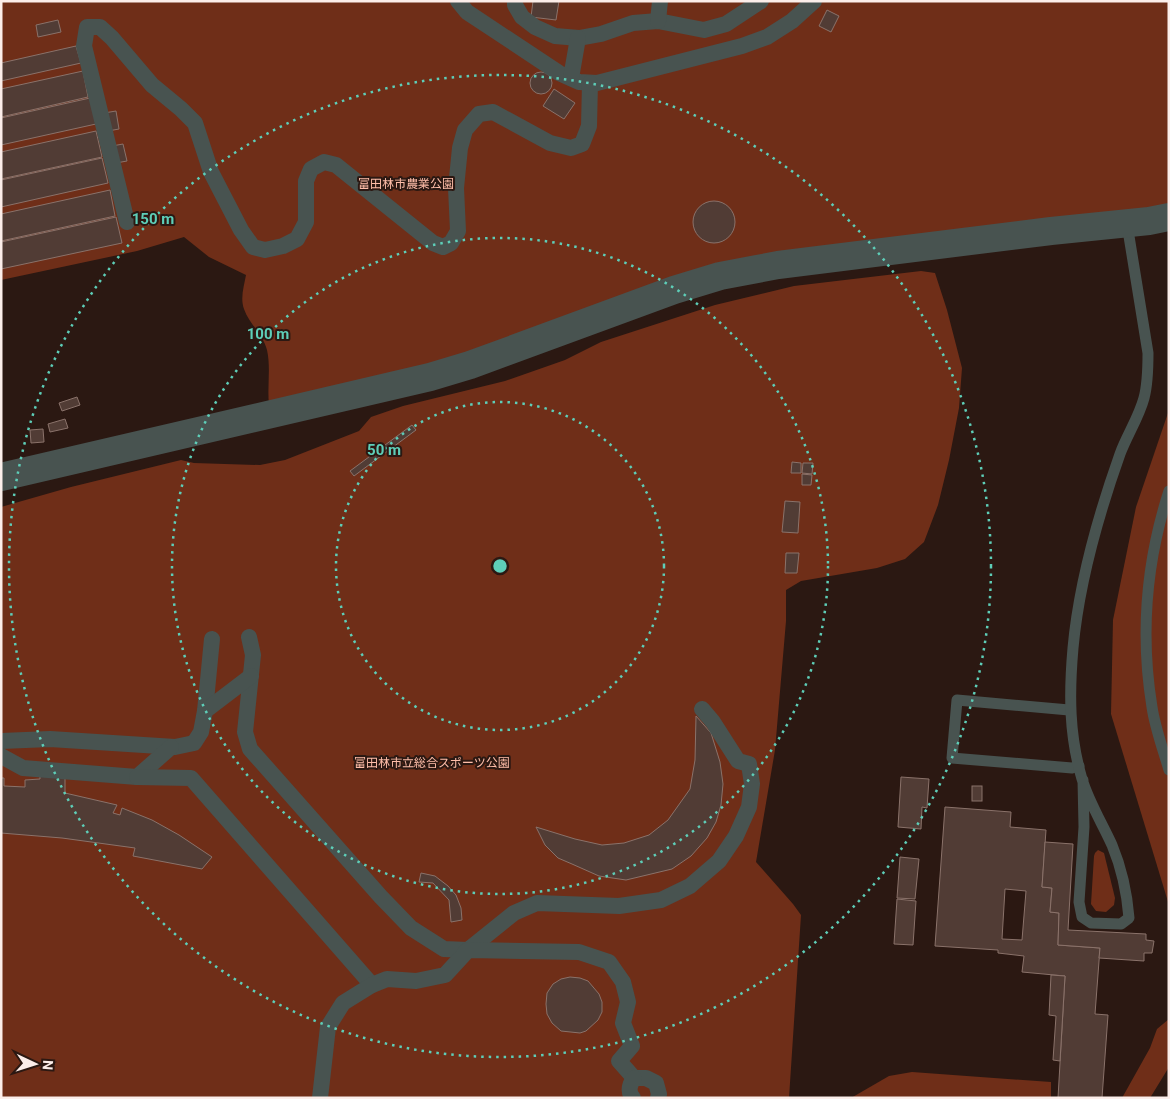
<svg xmlns="http://www.w3.org/2000/svg" width="1170" height="1099" font-family="Roboto,'Noto Sans JP',sans-serif">
<style>
.green{fill:#6f2e18}
.building{fill:#513c35;stroke:#8a726a;fill-rule:evenodd}
.lines{fill:none;stroke-linecap:round;stroke-linejoin:round}
.service{stroke:#485350;stroke-width:11}
.pedestrian{stroke:#485350;stroke-width:16}
.tertiary{stroke:#485350;stroke-width:28}
.ring{fill:none;stroke:#5eceb8;stroke-width:2.5;stroke-dasharray:2.5 5}
.labels{text-anchor:middle;stroke-width:4;stroke-linejoin:round;paint-order:stroke}
.park-label{font-size:12px;fill:#ffbea9;stroke:#2b1812}
.centre{fill:#5eceb8;stroke:#2b1812;stroke-width:2.5}
.ring-label{font-size:15px;text-anchor:middle;font-weight:bold;fill:#5eceb8;stroke:#2b1812;stroke-width:4;stroke-linejoin:round;paint-order:stroke}
</style>
<rect width="100%" height="100%" fill="#2b1812"/>
<g class="green">
<path d="M1,1H1169V203L1155,208L911,239L445,363L269,405C267,386 271,368 267,350C263,334 249,324 244,309C240,298 244,286 246,275L209,257L184,237L137,251L1,280Z"/>
<path d="M921,271L935,273L947,310L962,368L959,408L949,460L938,505L924,542L905,559L877,568L801,581L786,590V621L775,750L756,862L793,904L801,915L789,1098H1V507L71,487L181,460L194,463L260,465L285,460L359,431L371,417L403,406L505,381L565,360L601,342L715,305L794,286Z"/>
<path d="M1169,410V905L1111,714L1113,620L1136,507Z"/>
<path d="M1098,850L1104,853L1115,898L1114,905L1106,912L1096,911L1091,904L1094,856L1095,853Z"/>
<path d="M1169,1019V1067L1150,1098H1122L1150,1048L1157,1029Z"/>
<path d="M912,1072L1051,1082V1098H851L889,1076Z"/>
</g>
<g class="building">
<path d="M533,1H559L556,20L531,17Z"/>
<path d="M827,10L839,16L831,32L819,26Z"/>
<path d="M58,20L61,32L38,37L36,25Z"/>
<path d="M76,46L81,63L1,81V63Z"/>
<path d="M83,71L88,97L1,117V89Z"/>
<circle cx="541" cy="83" r="11"/>
<path d="M554,89L575,103L564,119L543,106Z"/>
<path d="M90,98L96,124L1,145V118Z"/>
<path d="M116,111L119,129L108,131L104,113Z"/>
<path d="M96,131L102,157L1,179V152Z"/>
<path d="M123,144L127,161L116,163L112,146Z"/>
<path d="M102,158L108,183L1,207V180Z"/>
<path d="M110,190L115,216L1,241V214Z"/>
<circle cx="714" cy="222" r="21"/>
<path d="M116,217L122,243L1,269V242Z"/>
<path d="M77,397L80,405L62,411L59,403Z"/>
<path d="M65,419L68,428L50,432L48,424Z"/>
<path d="M412,425L416,430L354,476L350,471Z"/>
<path d="M43,429L44,442L31,443L30,430Z"/>
<path d="M792,462L801,463V473H791Z"/>
<path d="M803,463H813L812,474L802,473Z"/>
<path d="M802,474L812,475L811,485H802Z"/>
<path d="M785,501L800,502L798,533L782,532Z"/>
<path d="M786,553H799L797,573H785Z"/>
<path d="M696,716L711,733L720,762L723,784L721,805L716,822L707,838L691,856L672,869L626,880L599,876L572,864L558,858L545,845L536,827L575,839L602,845L624,843L649,835L668,820L690,789L695,760Z"/>
<path d="M40,775L65,776V793L117,805L113,813L120,815L122,808L152,820L179,835L212,857L202,869L133,856L135,848L62,838L1,833V778H4V786L25,787V780L40,779Z"/>
<path d="M901,777L929,779L927,808L922,807L921,829L898,827Z"/>
<rect x="972" y="786" width="10" height="15"/>
<path d="M945,807L1011,812L1010,827L1046,830L1042,887L1052,888L1050,912L1059,913L1058,945L1100,948L1095,1014L1108,1015L1102,1098H1058L1065,976L1022,972L1024,956L998,953V950L935,946ZM1005,889L1026,891L1022,940L1002,939Z"/>
<path d="M1045,842L1073,844L1068,930L1146,934V940L1154,941L1152,953H1144V961L1099,958L1100,948L1058,945L1059,913L1050,912L1052,888L1042,887Z"/>
<path d="M900,857L919,859L915,899L897,898Z"/>
<path d="M421,873L435,876L448,886L456,895L461,908L462,920L451,922L449,900L433,883L419,882Z"/>
<path d="M897,899L916,901L913,945L894,944Z"/>
<path d="M1051,975L1065,976L1060,1061L1053,1060L1056,1016L1049,1015Z"/>
<path d="M570,977L580,978L588,981L599,994L602,1002V1012L598,1020L586,1031L580,1033L561,1031L552,1023L547,1014L546,1004L547,993L553,984L561,979Z"/>
</g>
<g class="lines">
<g class="service">
<path d="M1169,491C1146,562 1140,633 1152,707C1155,728 1163,749 1169,770"/>
<path d="M1069,710L957,700L952,758L1072,768L1079,766"/>
<path d="M1083,780L1084,827L1079,902L1082,917L1091,923L1121,924L1129,918C1127,893 1122,869 1112,845C1102,823 1089,802 1082,779C1069,735 1069,694 1073,648C1079,582 1098,516 1120,454C1127,435 1139,417 1144,398C1148,383 1148,368 1148,353L1127,224"/>
</g>
<g class="pedestrian">
<path d="M458,1L467,12L559,73L579,82L597,83L742,46L767,37L792,21L814,1"/>
<path d="M515,1V5L522,17L535,27L555,36L579,38L601,34L633,23L658,21L704,30L726,24L761,1"/>
<path d="M658,21L660,1"/>
<path d="M571,78L578,38"/>
<path d="M127,222L84,46L87,27H100L112,38L152,85L181,109L195,123L211,172L241,230L253,247L265,250L283,246L297,239L306,222V181L311,169L324,162L336,165L433,243L443,247L451,243L458,231L456,188L460,148L465,130L479,114L493,112L550,143L571,148L582,144L589,126L590,83"/>
<path d="M249,637L253,655L245,732L250,749L381,897L411,928L444,949L468,950L514,913L537,903L619,906L661,900L690,886L719,861L736,836L749,807L752,784L749,764L738,761L713,722L702,709"/>
<path d="M205,711L212,639"/>
<path d="M1,741L50,739L175,747L194,743L201,732L205,711L251,676"/>
<path d="M1,756L23,768L137,777L171,747"/>
<path d="M137,777L191,778L372,985"/>
<path d="M320,1098L328,1027L343,1003L372,985L387,979L416,981L445,975L468,950L579,952L609,962L623,982L628,1002L623,1023L632,1046L619,1061L634,1078H646L656,1083L659,1094L658,1098"/>
<path d="M633,1098C627,1091 630,1084 634,1078"/>
</g>
<path class="tertiary" d="M1,477L430,377L470,365L674,290L720,276L778,265L1051,231L1149,221L1169,217"/>
</g>
<g class="ring">
<circle cx="500" cy="566" r="164"/>
<circle cx="500" cy="566" r="328"/>
<circle cx="500" cy="566" r="491"/>
</g>
<g class="labels">
<g class="park-label">
<text x="406" y="188">富田林市農業公園</text>
<text x="432" y="767">富田林市立総合スポーツ公園</text>
</g>
</g>
<circle cx="500" cy="566" r="8" class="centre"/>
<g class="ring-label">
<text x="153" y="224">150 m</text>
<text x="268" y="339">100 m</text>
<text x="384" y="455">50 m</text>
</g>
<rect width="1170" height="1099" fill="none" stroke="#fceeea" stroke-width="5"/>
<g transform="translate(35 1064) rotate(94)" stroke="#2b1812" stroke-width="4" paint-order="stroke">
<path d="M0-4L9 19L0 12L-9 19Z" fill="#fceeea"/>
<text y="-8" font-size="14" font-weight="bold" text-anchor="middle" fill="#fceeea">N</text>
</g>
</svg>
